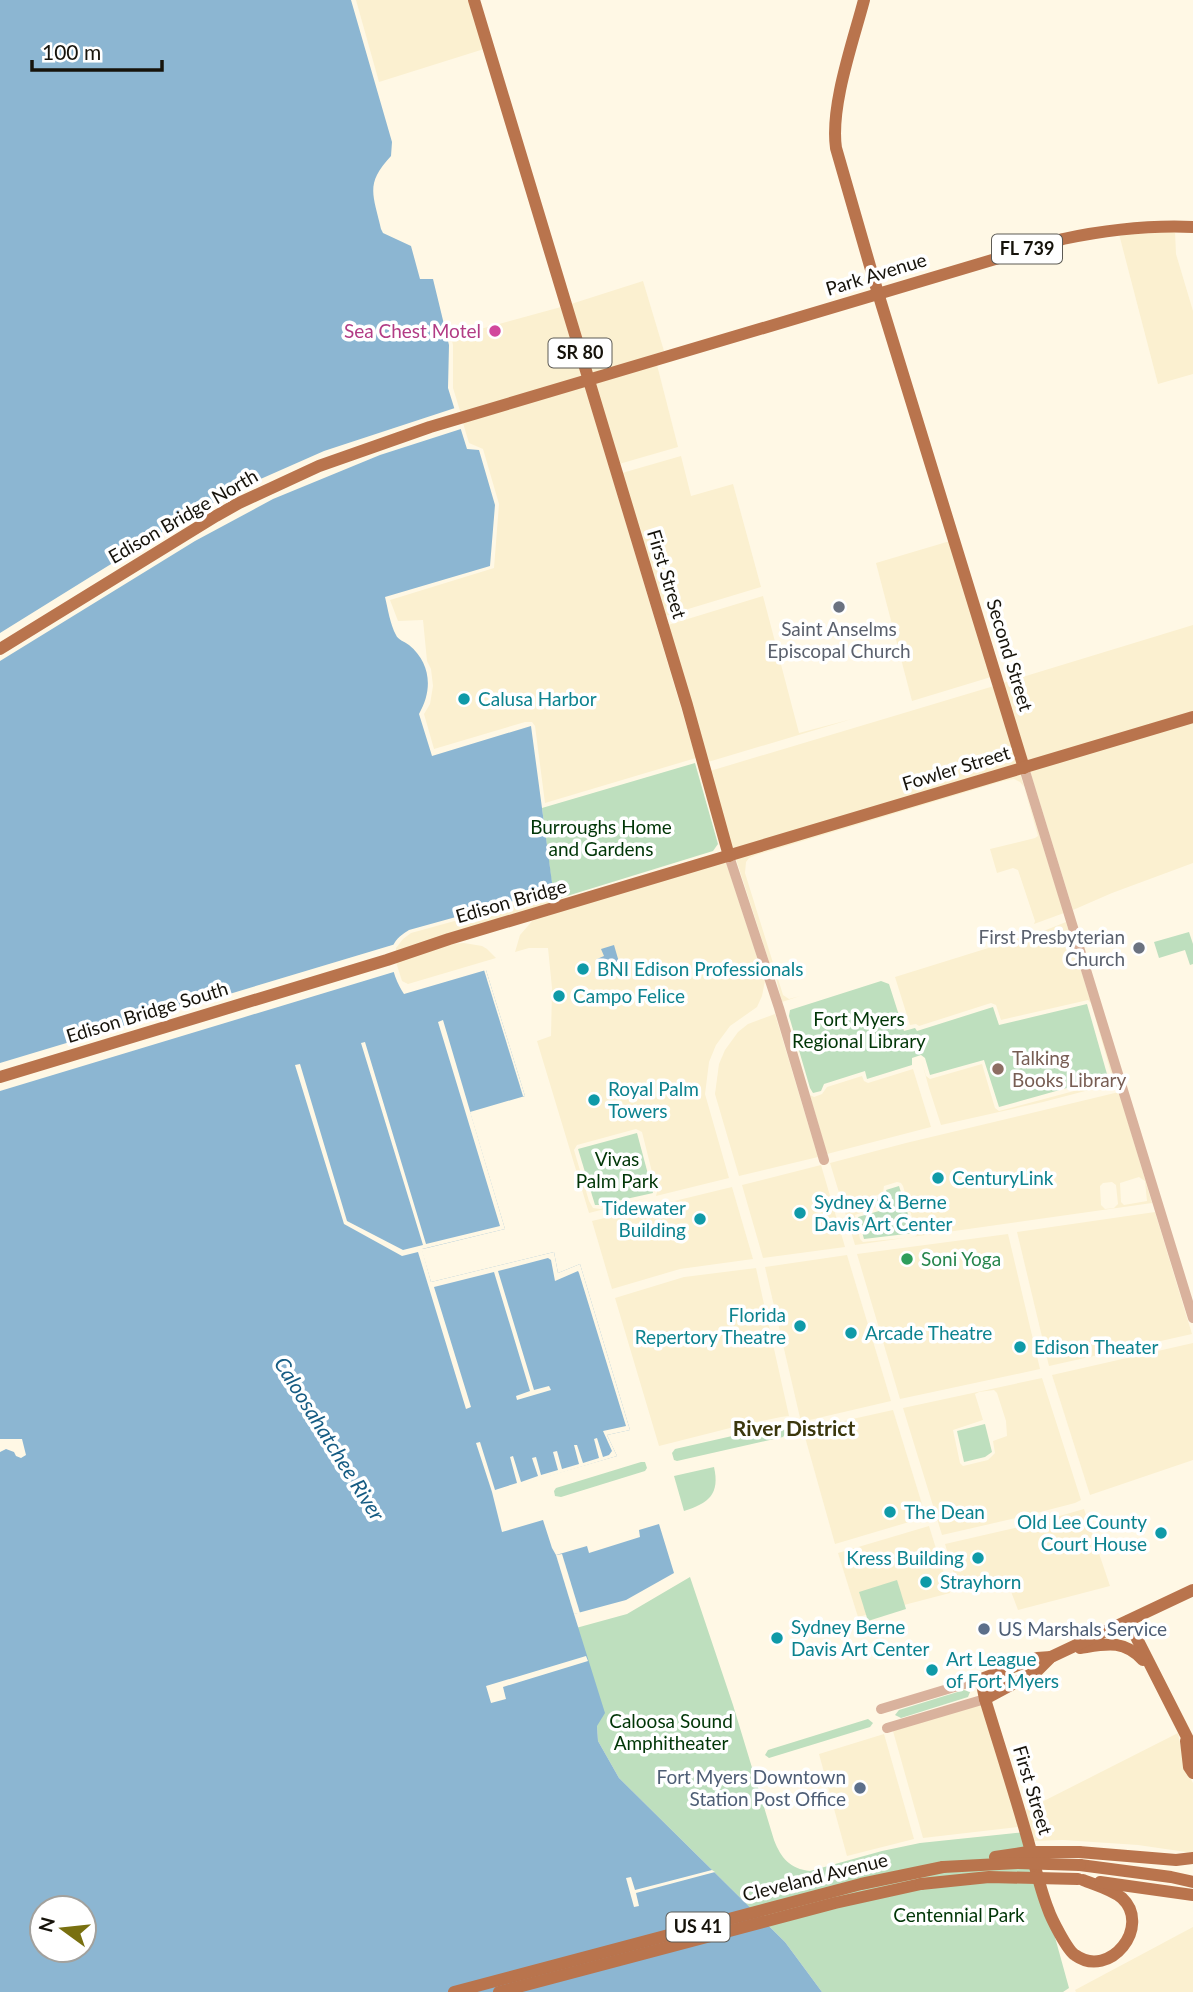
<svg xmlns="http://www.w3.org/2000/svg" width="1193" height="1992" font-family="Lato,sans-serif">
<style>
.built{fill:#fbf0d0;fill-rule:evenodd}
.green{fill:#bedfbe}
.water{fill:#8cb6d2;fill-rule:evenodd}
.pier{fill:#fff8e5}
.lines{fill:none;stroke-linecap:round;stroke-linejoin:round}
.minor{stroke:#d9b29d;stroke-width:10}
.major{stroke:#b9744d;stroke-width:12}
.major-bridge{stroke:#b9744d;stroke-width:12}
.hotel-dot{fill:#d1479c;stroke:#fff;stroke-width:2.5}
.worship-dot{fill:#6b7280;stroke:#fff;stroke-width:2.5}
.culture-dot{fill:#0f9aa8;stroke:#fff;stroke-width:2.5}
.education-dot{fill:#8d6e63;stroke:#fff;stroke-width:2.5}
.leisure-dot{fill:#2e9e5b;stroke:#fff;stroke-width:2.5}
.service-dot{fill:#5c6f8a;stroke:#fff;stroke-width:2.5}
.labels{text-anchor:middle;stroke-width:7;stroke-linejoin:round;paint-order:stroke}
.shield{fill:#fff;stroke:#5c5a54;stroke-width:2}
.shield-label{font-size:18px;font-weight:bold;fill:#16130b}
.street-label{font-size:19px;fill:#16130b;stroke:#fff}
.hotel-label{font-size:19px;fill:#b23c85;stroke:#fff;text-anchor:end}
.worship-label{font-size:19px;fill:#5b616d;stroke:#fff}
.culture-label{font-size:19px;fill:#0d838f;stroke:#fff;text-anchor:start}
.park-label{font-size:19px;fill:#013607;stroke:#fff}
.education-label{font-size:19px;fill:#785e54;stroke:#fff;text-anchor:start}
.leisure-label{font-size:19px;fill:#27864d;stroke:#fff;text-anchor:start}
.service-label{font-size:19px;fill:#4e5e75;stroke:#fff;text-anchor:start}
.neighbourhood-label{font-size:21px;font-weight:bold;fill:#3b370d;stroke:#fff}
.water-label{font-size:21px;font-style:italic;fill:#165c83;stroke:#fff}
</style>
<rect width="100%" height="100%" fill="#fff8e5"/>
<g class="built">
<path d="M356,0H469L484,49L379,82Z"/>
<path d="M1175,231L1176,254L1193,311V374L1158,384L1119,234Z"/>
<path d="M643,281L664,351L591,375L571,304Z"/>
<path d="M561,307L582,377L461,414L453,388V345L451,337Z"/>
<path d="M657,365L678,447L619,464L594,384Z"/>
<path d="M585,386L696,758L545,803L535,726L532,722H525L434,749L424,714L430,704L433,686L431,669L427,661L423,620L398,621L390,600L494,568L499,504L483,449L469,443L463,423Z"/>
<path d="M681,456L691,496L733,484L761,587L665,616L622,473Z"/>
<path d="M950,541L991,677L912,701L876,563Z"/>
<path d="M763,596L799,733L852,719L708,762L668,625Z"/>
<path d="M1193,625V712L1027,762L1003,683Z"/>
<path d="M994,686L1018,765L733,850L710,771Z"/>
<path d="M1193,722V863L1112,893L1073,910L1030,771Z"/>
<path d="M1020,774L1064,913L1034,924L1035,921L1018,870L1013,868L997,873L990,849L1035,838L1038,836L1024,787L1020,782L1014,779L1003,781L756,855L749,858L746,862L745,873L783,995L789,999L800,996L782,1002L776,978L774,977L736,859Z"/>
<path d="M726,862L765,981L762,996L757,1007L730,1026L716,1045L709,1062L705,1094L729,1178L656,1196L657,1192L642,1132L636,1129L577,1145L574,1150L589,1201L593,1208L600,1209L651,1197L589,1213L537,1041L551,1036L552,988L548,948H529L515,952L520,935L534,919Z"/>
<path d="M549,895L550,904L396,953V948L403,939L411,933Z"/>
<path d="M1066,922L1116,1083L1043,1102L941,1125L929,1088L921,1059L926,1076L930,1079L982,1064L995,1108L999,1111L1104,1083L1110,1080L1111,1073L1091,1003L1088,1000L1001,1020L996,1005L991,1003L919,1026L916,1024L910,1025L895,977L1046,930Z"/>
<path d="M464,943L482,946L487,949L496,958L408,984L402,981L396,962L450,944Z"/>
<path d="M775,1014L818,1157L739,1176L715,1094L719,1064L725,1050L738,1032L748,1024Z"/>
<path d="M913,1069L931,1127L827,1154L810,1095L814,1097L822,1094L827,1087L862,1076L864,1081L868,1083Z"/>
<path d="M1119,1092L1152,1203L855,1245L830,1163L906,1143ZM1139,1177L1145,1181L1147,1201L1124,1205L1121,1202L1120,1183ZM897,1182L901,1183L903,1186L917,1235L914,1237L863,1242L860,1239L855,1215L875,1208L872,1200L874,1196L883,1193L884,1186ZM1112,1182L1116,1185L1118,1204L1114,1208L1105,1209L1101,1205L1100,1186L1103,1183Z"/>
<path d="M821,1165L845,1247L763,1258L742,1185Z"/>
<path d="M732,1187L753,1259L680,1269L612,1289L592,1221Z"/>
<path d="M1155,1212L1192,1334L1049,1366L1017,1232Z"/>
<path d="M1008,1234L1040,1369L900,1399L857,1254Z"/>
<path d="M847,1255L891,1401L801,1422L765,1267Z"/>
<path d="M756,1268L789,1416L781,1417L742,1425L659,1446L615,1298L684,1277Z"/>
<path d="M1193,1343V1460L1090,1495L1052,1375Z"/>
<path d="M1042,1378L1081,1500L1075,1503L1025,1516L942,1535L903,1408ZM994,1390L997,1393L1006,1421L1007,1436L993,1441L995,1453L988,1460L963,1466L960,1463L953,1430L983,1420L975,1394L979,1392Z"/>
<path d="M893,1410L926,1517L835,1544L803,1430Z"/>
<path d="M1084,1509L1110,1586L1018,1610L1006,1578L959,1590L945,1544L1028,1525Z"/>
<path d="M929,1526L950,1593L858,1617L838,1553Z"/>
<path d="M981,1704L1019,1827L923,1838L893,1731Z"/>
<path d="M1178,1733L1185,1768L1193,1783V1853L1138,1845L1063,1840L1034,1841L1024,1811Z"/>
<path d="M884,1734L914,1839L847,1856L819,1754Z"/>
<path d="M1193,1927V1992H1076L1075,1990Z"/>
</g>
<g class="green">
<path d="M695,763L718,844L713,851L554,900L542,808Z"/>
<path d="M1189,932L1193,944V964L1190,965L1185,950L1159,958L1154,942Z"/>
<path d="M881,981L889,984L904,1031L915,1028L917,1031L993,1007L999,1025L1087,1004L1107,1074L1106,1077L999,1107L984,1060L930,1075L925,1058L921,1055L912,1058V1065L867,1079L865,1071L824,1084L821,1091L813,1093L810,1088L789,1016L790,1010Z"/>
<path d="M637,1133L653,1193L599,1205H595L578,1149Z"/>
<path d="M899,1186L914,1233L864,1239L858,1217L879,1211L876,1199L888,1196L886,1190Z"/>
<path d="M985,1424L992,1452L985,1457L964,1462L957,1431Z"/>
<path d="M781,1425L784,1427L786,1433L783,1437L677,1461L674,1460L672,1453L675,1449Z"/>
<path d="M641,1462H645L647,1468L645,1471L561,1497L555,1496L554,1491L556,1488Z"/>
<path d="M714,1467C720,1494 709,1503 684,1511L674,1476Z"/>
<path d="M690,1577L733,1705L774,1840C781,1858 790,1869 810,1871L882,1851L920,1843L1026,1832L1069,1988L1063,1992H822L785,1942L619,1778L598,1741L597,1726L576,1628L627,1614Z"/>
<path d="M897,1580L906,1609L868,1621L859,1592Z"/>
<path d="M964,1690L970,1692L968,1697L901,1718L895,1715L899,1710Z"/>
<path d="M868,1719L873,1723L870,1727L769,1758L765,1755L768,1750Z"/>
</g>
<g class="water">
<path d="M0,0H351L392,142L391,156C365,184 373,194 381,229L383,233L411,246L420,279H433L449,345L448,388L467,449L479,450L495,505L490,566L385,597C388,609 390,624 396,635C398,640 404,641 409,645C431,663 433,690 419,714L432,756L531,726L553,890L409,930C403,934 396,938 393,946C387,959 396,982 404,994L486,970L525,1096L470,1112L505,1229L427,1248L422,1249V1251L431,1282L554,1252L558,1273L580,1264L630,1430L607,1435L617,1456L492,1492L502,1532L543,1520L552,1548L556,1555L587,1546L589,1553L640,1537L639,1530L659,1524L674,1573L626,1600L574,1614L605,1713L597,1726L598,1741L619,1778L785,1942L822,1992H0V1452L6,1449L14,1452L16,1456L21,1458L26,1455L22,1439H0ZM42,1908H84V1950H42Z"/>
<path d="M614,945L621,969L608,973L607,964L598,966L597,959L604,956L601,949Z"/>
</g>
<g class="pier">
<path d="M458,407L464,428L380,455L273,499L195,541L0,661V633L190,515L256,481L324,451Z"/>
<path d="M399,943L395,948L394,961L397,971L0,1091V1063Z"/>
<path d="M484,970H486L525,1096H523Z"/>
<path d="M443,1020L505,1229L422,1249L431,1282L554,1252L558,1273L580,1264L630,1430L607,1435L617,1456L496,1492H492L476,1443L480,1442L495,1490L517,1483L510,1457L513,1456L521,1482L538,1476L532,1458L536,1457L541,1475L558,1470L553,1452L557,1451L562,1469L579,1464L574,1445H577L583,1463L599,1458L594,1439L597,1438L603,1457L609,1455L612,1451L603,1431L626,1426L579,1273L578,1271L555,1281L551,1260L548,1258L498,1271L534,1390L549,1386L551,1390L517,1400L516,1396L530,1391L494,1272L434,1287L471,1407L466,1409L418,1252L402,1256L344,1224L295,1065L300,1064L347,1221L403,1250L423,1245L361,1043L365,1042L426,1244L500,1226L438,1022Z"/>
<path d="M562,1554L580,1613L574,1614L556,1555Z"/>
<path d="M586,1656L588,1661L503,1687L506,1699L491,1703L486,1686Z"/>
<path d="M712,1870L715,1872L636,1893L639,1906L634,1907L626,1878L631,1877L635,1890Z"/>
</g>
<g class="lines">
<g class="minor">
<path d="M1024,768L1193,1318"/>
<path d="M729,856L779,1008L824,1160"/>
<path d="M881,1709L981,1679"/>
<path d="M887,1728L985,1699"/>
</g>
<g class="major">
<path d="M474,0L687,705L729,856"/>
<path d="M864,0C853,42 830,106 836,148L874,280L1024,768"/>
<path d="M0,649L216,516L239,503L319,466L430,427L1063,239C1106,230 1149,225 1193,227"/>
<path d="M0,1077L387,960L449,939L1193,717"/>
<path d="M1128,1621L1193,1749"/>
<path d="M1080,1648C1106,1644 1123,1639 1143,1660"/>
<path d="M1051,1657L1037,1658L981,1679L985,1699C999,1745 1014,1791 1027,1837C1034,1861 1039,1886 1048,1909C1051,1918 1067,1950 1075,1955C1110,1980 1152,1926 1122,1898C1111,1889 1095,1885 1083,1880"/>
<path d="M985,1699L1037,1671L1051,1657L1193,1590"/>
<path d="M1186,1741L1189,1767L1193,1773"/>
<path d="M1079,1852L1176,1860L1193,1858"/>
<path d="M1080,1865L1171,1877L1193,1882"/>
<path d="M1100,1882L1193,1895"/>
<path d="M454,1992L861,1884L943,1867"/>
<path d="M499,1992L835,1903L921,1884"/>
</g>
<g class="major-bridge">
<path d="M995,1857L1028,1852H1079"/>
<path d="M943,1867L1018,1863L1080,1865"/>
<path d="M921,1884L989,1877L1078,1879"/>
</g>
</g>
<circle class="hotel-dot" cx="495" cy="331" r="7"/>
<g class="worship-dot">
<circle cx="839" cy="607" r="7"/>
<circle cx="1139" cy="948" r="7"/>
</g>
<g class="culture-dot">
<circle cx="464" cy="699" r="7"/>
<circle cx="583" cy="969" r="7"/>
<circle cx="559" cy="996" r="7"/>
<circle cx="594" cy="1100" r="7"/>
<circle cx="938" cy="1178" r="7"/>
<circle cx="800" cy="1213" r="7"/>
<circle cx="700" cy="1219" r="7"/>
<circle cx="800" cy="1326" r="7"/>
<circle cx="851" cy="1333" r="7"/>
<circle cx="1020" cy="1347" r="7"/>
<circle cx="890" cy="1512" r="7"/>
<circle cx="1161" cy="1533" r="7"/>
<circle cx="978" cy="1558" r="7"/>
<circle cx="926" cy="1582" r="7"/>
<circle cx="777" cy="1638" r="7"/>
<circle cx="932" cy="1670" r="7"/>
</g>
<circle class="education-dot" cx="998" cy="1069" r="7"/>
<circle class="leisure-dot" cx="907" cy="1259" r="7"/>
<g class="service-dot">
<circle cx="984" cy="1629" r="7"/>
<circle cx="860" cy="1788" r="7"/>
</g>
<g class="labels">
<g class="shield">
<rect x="992" y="234.5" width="70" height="29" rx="5"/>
<rect x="548.5" y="338.5" width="63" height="29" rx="5"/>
<rect x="666.5" y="1912.5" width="63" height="29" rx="5"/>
</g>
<g class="shield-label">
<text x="1027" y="255">FL 739</text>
<text x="580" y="359">SR 80</text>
<text x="698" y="1933">US 41</text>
</g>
<g class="street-label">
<text transform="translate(876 274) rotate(-17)" y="7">Park Avenue</text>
<text transform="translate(183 516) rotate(-30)" y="7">Edison Bridge North</text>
<text transform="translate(667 574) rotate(73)" y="7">First Street</text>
<text transform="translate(1010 655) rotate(73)" y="7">Second Street</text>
<text transform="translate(956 768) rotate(-17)" y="7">Fowler Street</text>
<text transform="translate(511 901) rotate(-16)" y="7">Edison Bridge</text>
<text transform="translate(147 1012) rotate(-17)" y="7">Edison Bridge South</text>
<text transform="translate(1033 1790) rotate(73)" y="7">First Street</text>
<text transform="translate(815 1877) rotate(-14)" y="7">Cleveland Avenue</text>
</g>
<g class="hotel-label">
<text x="481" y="338">Sea Chest Motel</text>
</g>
<g class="worship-label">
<text x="839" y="636">Saint Anselms<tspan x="839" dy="22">Episcopal Church</tspan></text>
<text x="1125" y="944" text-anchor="end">First Presbyterian<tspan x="1125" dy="22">Church</tspan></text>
</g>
<g class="culture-label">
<text x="478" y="706">Calusa Harbor</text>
<text x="597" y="976">BNI Edison Professionals</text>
<text x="573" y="1003">Campo Felice</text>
<text x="608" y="1096">Royal Palm<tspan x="608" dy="22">Towers</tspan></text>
<text x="952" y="1185">CenturyLink</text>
<text x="814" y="1209">Sydney &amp; Berne<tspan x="814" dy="22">Davis Art Center</tspan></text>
<text x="686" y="1215" text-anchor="end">Tidewater<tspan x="686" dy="22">Building</tspan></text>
<text x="786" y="1322" text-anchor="end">Florida<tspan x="786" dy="22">Repertory Theatre</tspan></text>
<text x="865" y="1340">Arcade Theatre</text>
<text x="1034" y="1354">Edison Theater</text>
<text x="904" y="1519">The Dean</text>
<text x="1147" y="1529" text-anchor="end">Old Lee County<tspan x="1147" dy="22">Court House</tspan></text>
<text x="964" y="1565" text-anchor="end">Kress Building</text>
<text x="940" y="1589">Strayhorn</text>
<text x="791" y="1634">Sydney Berne<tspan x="791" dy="22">Davis Art Center</tspan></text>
<text x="946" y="1666">Art League<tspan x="946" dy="22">of Fort Myers</tspan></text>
</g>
<g class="park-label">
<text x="601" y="834">Burroughs Home<tspan x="601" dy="22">and Gardens</tspan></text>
<text x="859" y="1026">Fort Myers<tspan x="859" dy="22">Regional Library</tspan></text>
<text x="617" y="1166">Vivas<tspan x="617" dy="22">Palm Park</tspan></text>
<text x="671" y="1728">Caloosa Sound<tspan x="671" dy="22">Amphitheater</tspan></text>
<text x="959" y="1922">Centennial Park</text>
</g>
<g class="education-label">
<text x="1012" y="1065">Talking<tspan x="1012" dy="22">Books Library</tspan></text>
</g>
<g class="leisure-label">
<text x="921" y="1266">Soni Yoga</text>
</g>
<g class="service-label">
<text x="998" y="1636">US Marshals Service</text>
<text x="846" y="1784" text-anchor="end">Fort Myers Downtown<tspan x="846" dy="22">Station Post Office</tspan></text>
</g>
<g class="neighbourhood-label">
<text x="794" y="1436">River District</text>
</g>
<g class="water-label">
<text transform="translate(329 1439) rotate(58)" y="7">Caloosahatchee River</text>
</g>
</g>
<g transform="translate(63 1929) rotate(285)"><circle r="33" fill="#ffffff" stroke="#a2a19d" stroke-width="2"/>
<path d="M0-5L12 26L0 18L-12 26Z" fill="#797010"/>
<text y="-10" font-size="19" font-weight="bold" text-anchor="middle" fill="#16130b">N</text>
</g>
<path d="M32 60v10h130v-10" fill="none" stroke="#16130b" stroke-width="3.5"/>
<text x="42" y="60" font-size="21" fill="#16130b" stroke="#ffffff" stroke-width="5" paint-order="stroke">100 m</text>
</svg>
